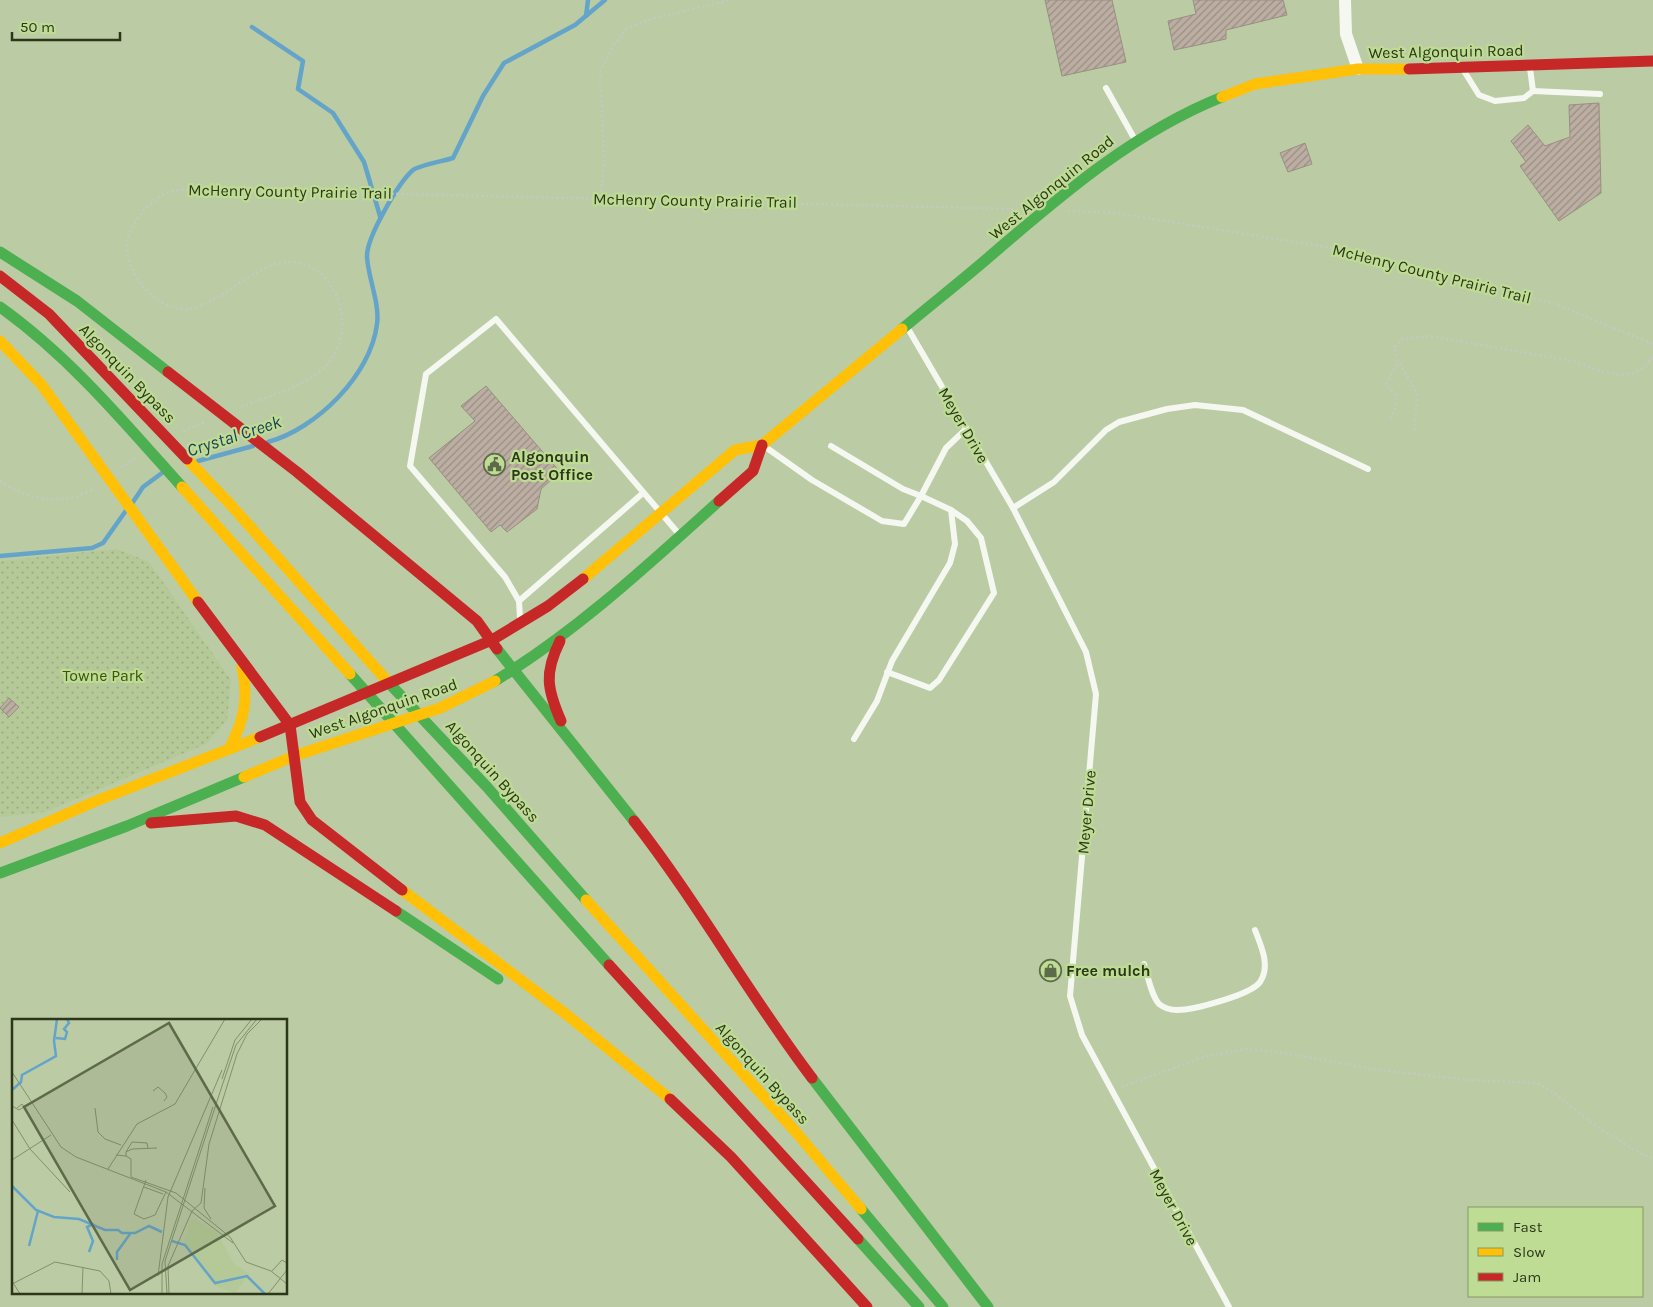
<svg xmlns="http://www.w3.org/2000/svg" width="1653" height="1307" font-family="Karla,sans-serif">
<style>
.park{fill:url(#park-dots)}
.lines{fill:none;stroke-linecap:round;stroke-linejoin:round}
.stream{stroke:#64a4c9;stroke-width:4.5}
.building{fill:url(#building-hatch);stroke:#979081}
.path{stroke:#c4c9be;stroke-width:2.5;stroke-dasharray:2.5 2.5;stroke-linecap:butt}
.lane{stroke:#f5f7f1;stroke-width:6}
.street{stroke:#f5f7f1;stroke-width:12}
.fast{stroke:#4caf50;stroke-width:11}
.slow{stroke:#ffc107;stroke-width:11}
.jam{stroke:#c62828;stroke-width:11}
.labels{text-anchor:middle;stroke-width:4.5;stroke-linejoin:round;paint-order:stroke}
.street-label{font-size:16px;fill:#2c371a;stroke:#bedc93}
.poi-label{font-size:16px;font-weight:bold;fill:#2c371a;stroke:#bedc93;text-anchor:start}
.park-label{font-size:16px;fill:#3c530c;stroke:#bedc93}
.water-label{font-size:18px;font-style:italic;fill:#1a3d5a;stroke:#bedc93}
.inset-river{fill:none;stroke:#64a4c9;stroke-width:2.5}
.inset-road{fill:none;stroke:#82906d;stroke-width:1}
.view{fill:#5e6b4a;fill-opacity:0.15;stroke:#5e6b4a;stroke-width:2.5}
.inset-edge{fill:none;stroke:#2c371a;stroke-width:2.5}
</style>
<defs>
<pattern id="park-dots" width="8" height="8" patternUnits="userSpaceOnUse" patternTransform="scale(1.25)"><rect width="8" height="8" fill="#b4c997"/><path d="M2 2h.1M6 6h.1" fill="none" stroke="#9bad82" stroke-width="1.8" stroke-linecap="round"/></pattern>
<pattern id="building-hatch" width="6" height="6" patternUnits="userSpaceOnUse" patternTransform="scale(1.25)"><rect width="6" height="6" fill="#bcaea2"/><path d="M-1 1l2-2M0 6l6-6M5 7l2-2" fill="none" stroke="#998e83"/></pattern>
</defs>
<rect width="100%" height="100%" fill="#bbcba4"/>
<path class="park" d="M117,549L149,562L231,680L227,720L206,744L45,812L0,817V561Z"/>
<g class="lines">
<g class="stream">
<path d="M586,16L588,0"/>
<path d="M252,27L303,61L298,89L333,113L364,162L380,216"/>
<path d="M268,442C316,429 371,375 377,324C380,304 368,277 367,257C366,238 399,182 413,170C420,165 444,161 453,158L483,96L504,63L575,25L605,0"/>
<path d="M198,461L253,446"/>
<path d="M133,502L143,487L162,473"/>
<path d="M0,556L92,548L103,543L125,512"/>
</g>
</g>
<g class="building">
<path d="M1045,0H1112L1126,62L1062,76Z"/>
<path d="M1193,0H1283L1287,15L1226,30V39L1174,50L1168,21L1196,14Z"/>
<path d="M1599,103L1601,193L1559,221L1520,166L1526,162L1511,141L1528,125L1545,146L1570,137L1569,105Z"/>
<path d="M1305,143L1312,164L1288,172L1280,153Z"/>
<path d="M486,386L560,472L541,489L537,509L507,532L500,525L491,532L429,458L475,421L461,406Z"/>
<path d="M9,698L19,707L9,717L0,708Z"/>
</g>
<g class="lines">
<g class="path">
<path d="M601,197L604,159L600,72L614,45L627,28L654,18L731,0"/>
<path d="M1068,211L1116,213L1357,252L1555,304L1653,344"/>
<path d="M241,407C270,395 310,386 330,361C358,326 336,261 288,262C252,263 214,312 182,309C153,306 129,276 127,249C125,226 152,196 173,191C181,189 191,189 199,189L1017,209"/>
<path d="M1390,419L1395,409L1396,395L1386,384L1398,362"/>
<path d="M183,431L205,422"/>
<path d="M1414,431L1417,393L1398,361L1394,348L1402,339L1428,336L1573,361L1603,372L1621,375L1634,373L1644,367L1653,358"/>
<path d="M121,468L135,458"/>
<path d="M0,481C26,500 67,507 94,488"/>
<path d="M1121,1087L1207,1056L1247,1049L1290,1054L1373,1069L1467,1080L1537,1083L1552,1091L1593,1124L1636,1151L1653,1159"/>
</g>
<g class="lane">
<path d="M1464,71L1479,95L1495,101L1524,98L1533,91L1530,68"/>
<path d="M1106,88L1134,138"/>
<path d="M1533,91L1600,94"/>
<path d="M907,327L1013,508L1086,652L1096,694L1070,996L1082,1035L1229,1307"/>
<path d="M764,446L812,480L882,521L904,524L921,496L903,489L831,446"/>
<path d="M1013,508L1054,482L1106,430L1119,422L1167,409L1195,405L1243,410L1368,469"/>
<path d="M519,601L643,493"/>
<path d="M520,618L519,601L505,577L410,466L426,374L496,319L678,533"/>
<path d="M887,672L930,688L939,680L994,593L981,538L967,521L951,510"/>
<path d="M854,739L877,701L892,661L950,563L955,544L951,510L921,496L946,448L966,429"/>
<path d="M1144,964C1148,976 1151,995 1159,1004C1164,1008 1170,1010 1177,1010C1193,1010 1251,995 1260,982C1271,966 1261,946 1255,930"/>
</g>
<path class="street" d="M1345,0L1346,34L1358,69"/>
<g class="fast">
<path d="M0,252L77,301L168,372"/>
<path d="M0,307C70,357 125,423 182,487"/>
<path d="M902,329C933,303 965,278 996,251C1066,191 1135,132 1222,97"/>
<path d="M497,649L634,821"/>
<path d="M350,674L609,965"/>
<path d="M495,681C577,631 648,565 719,501"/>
<path d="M388,682L487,787L586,900"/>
<path d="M0,873L127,826L244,777"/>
<path d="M396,911L498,979"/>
<path d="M812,1078L988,1307"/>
<path d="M861,1209L943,1307"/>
<path d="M858,1239L919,1307"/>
</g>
<g class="slow">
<path d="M1222,97L1255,84L1358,69H1409"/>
<path d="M0,341L41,384L198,602"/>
<path d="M187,459L229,503L388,682"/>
<path d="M182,487L350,674"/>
<path d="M583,579L735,450L762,445L902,329"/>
<path d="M229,749C244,721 249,699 242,667"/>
<path d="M244,777L294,756L440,708L495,681"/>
<path d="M0,843L96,801L260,737"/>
<path d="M402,890L567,1015L670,1099"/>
<path d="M586,900L795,1131L861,1209"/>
</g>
<g class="jam">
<path d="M1409,69L1653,61"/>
<path d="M0,276L49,314L187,459"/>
<path d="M168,372L297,472L477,621L497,649"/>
<path d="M719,501L753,471L762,445"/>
<path d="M198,602L290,725L300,802L312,820L402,890"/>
<path d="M560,641C544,673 547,689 561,721"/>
<path d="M260,737L492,640L548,606L583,579"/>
<path d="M634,821C698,903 749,995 812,1078"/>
<path d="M151,823L236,816L265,825L396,911"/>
<path d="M609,965L858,1239"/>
<path d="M670,1099L731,1157L867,1307"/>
</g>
</g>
<defs>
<symbol id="civic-ring" viewBox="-11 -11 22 22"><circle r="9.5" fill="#bedc93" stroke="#5e6b4a" stroke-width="1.5"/><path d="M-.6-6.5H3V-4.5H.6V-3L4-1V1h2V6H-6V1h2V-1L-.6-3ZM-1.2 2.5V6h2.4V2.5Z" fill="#5e6b4a"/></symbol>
<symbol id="shop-ring" viewBox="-11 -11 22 22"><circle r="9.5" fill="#bedc93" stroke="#5e6b4a" stroke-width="1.5"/><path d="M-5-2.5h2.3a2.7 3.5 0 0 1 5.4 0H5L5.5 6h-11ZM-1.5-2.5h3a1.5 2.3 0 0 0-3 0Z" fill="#5e6b4a"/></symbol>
</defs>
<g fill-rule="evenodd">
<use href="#civic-ring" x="482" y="452" width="25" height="25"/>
<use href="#shop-ring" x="1038" y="958" width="25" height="25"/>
</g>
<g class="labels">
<g class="street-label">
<text transform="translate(1446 51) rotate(-1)" y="6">West Algonquin Road</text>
<text transform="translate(1051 187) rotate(-39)" y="6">West Algonquin Road</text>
<text transform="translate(290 191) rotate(1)" y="6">McHenry County Prairie Trail</text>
<text transform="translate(695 200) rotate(1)" y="6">McHenry County Prairie Trail</text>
<text transform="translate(1432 273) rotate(14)" y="6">McHenry County Prairie Trail</text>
<text transform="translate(128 373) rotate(46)" y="6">Algonquin Bypass</text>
<text transform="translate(964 425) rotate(60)" y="6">Meyer Drive</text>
<text transform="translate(383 708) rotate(-19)" y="6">West Algonquin Road</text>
<text transform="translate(493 771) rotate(48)" y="6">Algonquin Bypass</text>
<text transform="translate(1086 812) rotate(-85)" y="6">Meyer Drive</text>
<text transform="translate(763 1073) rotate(48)" y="6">Algonquin Bypass</text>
<text transform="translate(1174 1207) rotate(62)" y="6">Meyer Drive</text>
</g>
<g class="poi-label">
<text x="511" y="462">Algonquin<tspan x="511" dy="18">Post Office</tspan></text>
<text x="1066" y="976">Free mulch</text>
</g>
<g class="park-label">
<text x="103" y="681">Towne Park</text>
</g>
<g class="water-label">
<text transform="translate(234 436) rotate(-18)" y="6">Crystal Creek</text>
</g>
</g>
<g transform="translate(12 1019)">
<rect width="275" height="275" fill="#bbcba4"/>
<path d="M183,200L205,214L222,245L238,255L223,274L203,267L171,223L179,202Z" fill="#b4c997"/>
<path class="inset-river" d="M44,19L53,20L55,13L52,10L57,4L55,0M0,71L9,63L10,56L44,37L42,22L45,0M0,167L24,191L42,198L67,200L93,211H106L110,214H123L137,207L150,213M160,222L173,226L203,264L235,257L253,275M17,227L26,192M77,233L81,222L75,208L82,205M105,241V233L118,215"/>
<path class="inset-road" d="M0,53L49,128L64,138L154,173L221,224M210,60L223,21L240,0M141,72L146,68L153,74L155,78L152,82M0,87L7,91L12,88L10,85L5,89M83,89L86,113L93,120L109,126M0,101L18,130L58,173M114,133L120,123L135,124L136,130M104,136L114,137V133L120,130L145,129M114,137L119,140V158M0,141L39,116M96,150L125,105L163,85L213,0M119,158L164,174L218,218L234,243L259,252L275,265M134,161L122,195L132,200L143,196L154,173M132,168L151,175M193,169L192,189L199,200M260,252L270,241L275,244M146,257L156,178L210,51M0,262L8,275M0,265L43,243L88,252L97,262L99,275M70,275L71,248M150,275V245L201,88M155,275L153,242L210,67L224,26L245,0M157,275L156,247L180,192L189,184L197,125L225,35L235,15L250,0M256,275L275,251"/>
<path class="view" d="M157,4L263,187L118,271L12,88Z"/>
<rect width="275" height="275" class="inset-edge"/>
</g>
<rect x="1468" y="1207" width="175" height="90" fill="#bedc93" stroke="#849a63"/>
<rect x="1478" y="1223" width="25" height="8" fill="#4caf50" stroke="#849a63"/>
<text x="1513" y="1232" font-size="15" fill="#2c371a">Fast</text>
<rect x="1478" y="1248" width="25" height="8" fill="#ffc107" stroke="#849a63"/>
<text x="1513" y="1257" font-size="15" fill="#2c371a">Slow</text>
<rect x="1478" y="1273" width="25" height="8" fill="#c62828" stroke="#849a63"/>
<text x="1513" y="1282" font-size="15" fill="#2c371a">Jam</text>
<path d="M12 32v8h108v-8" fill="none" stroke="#2c371a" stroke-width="2.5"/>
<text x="20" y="32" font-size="15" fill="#2c371a" stroke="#bedc93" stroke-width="4" paint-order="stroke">50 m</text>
</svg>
